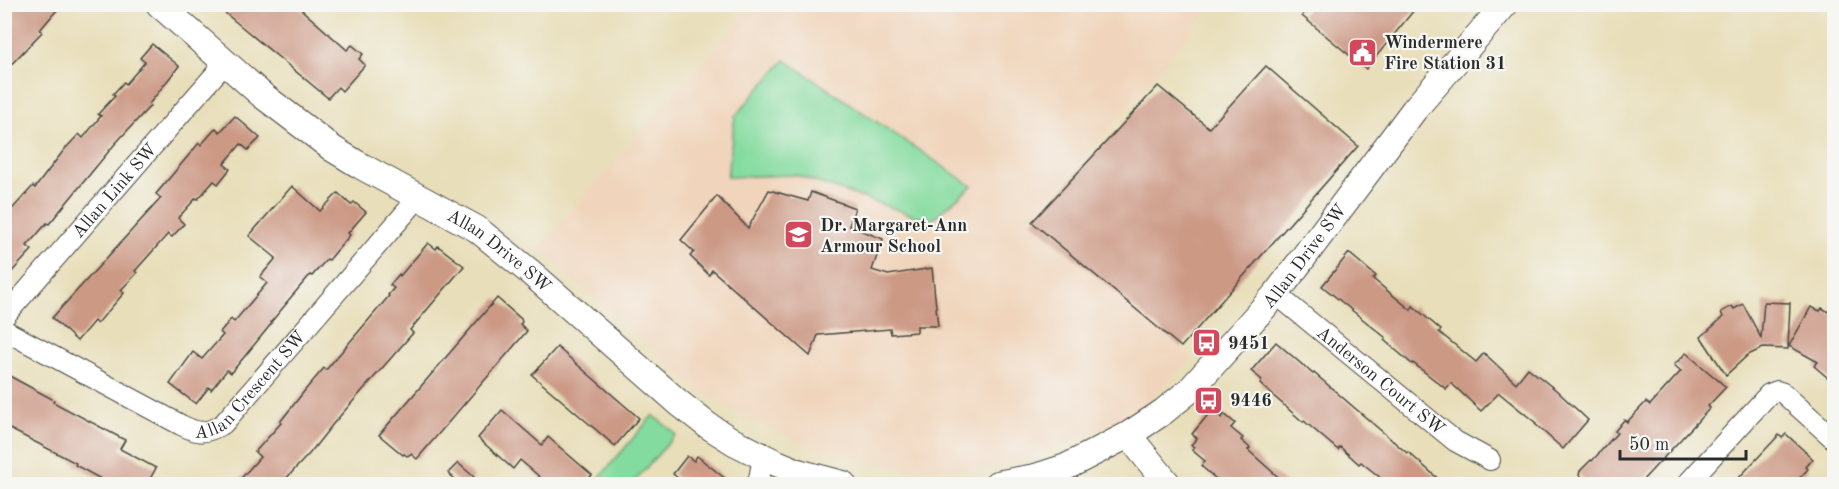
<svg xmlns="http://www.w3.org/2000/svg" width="1839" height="489" font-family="'Old Standard TT',serif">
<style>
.built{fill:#f0d5bc}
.green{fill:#84db9f;stroke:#588365;stroke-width:1.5}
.building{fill:#cc9985}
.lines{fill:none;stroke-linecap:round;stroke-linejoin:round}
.minor-casing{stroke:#474640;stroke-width:22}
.tertiary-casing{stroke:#474640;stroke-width:28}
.minor{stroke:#fff;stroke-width:20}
.tertiary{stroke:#fff;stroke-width:26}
.labels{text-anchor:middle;stroke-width:4.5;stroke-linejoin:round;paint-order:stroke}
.poi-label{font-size:18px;font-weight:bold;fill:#2b2b2b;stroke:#f6f6f2;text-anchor:start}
.street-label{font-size:18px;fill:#2b2b2b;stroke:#f6f6f2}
</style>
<rect width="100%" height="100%" fill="#f6f6f2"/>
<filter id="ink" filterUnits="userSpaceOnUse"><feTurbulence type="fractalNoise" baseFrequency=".0167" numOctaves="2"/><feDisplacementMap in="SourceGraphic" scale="12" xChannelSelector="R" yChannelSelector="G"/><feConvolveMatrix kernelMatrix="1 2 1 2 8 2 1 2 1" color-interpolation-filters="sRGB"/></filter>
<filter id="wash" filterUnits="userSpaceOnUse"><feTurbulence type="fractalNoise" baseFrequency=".008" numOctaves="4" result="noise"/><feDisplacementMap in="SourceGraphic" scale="24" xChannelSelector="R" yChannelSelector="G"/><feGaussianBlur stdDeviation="1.35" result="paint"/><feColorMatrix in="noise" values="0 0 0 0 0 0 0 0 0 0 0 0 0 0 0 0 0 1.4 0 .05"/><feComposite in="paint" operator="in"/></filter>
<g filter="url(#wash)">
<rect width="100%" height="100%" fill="#e8deb9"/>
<path class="built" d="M754,5H1213L1032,222L1193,358L1142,408L1074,442L993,468L906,470L820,450L748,419L696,389L538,248Z"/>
<g class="green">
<path d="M785,60L972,186L930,221L796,175L727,177L735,116Z"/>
<path d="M653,415L676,434L632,484H594Z"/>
</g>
<g id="blocks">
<g class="building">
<path d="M12,4H62L40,30L42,32L4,72V13Z"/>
<path d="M233,4H295L347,50L352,45L363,54L359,59L365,65L342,91L338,87L328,98L225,13Z"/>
<path d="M1311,4H1419L1366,69L1302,16Z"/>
<path d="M152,44L179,66L149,104L150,106L114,145L49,224L47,223L27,246L32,250L4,280V218L33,186L35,188L64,150L79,134L83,138L101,116L98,114L115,96L113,94L124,82L126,84L145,62L140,58Z"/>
<path d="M1266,66L1358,146L1181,347L1032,222L1158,86L1209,128Z"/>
<path d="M235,116L260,138L248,150L241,144L224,164L230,169L218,184L214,181L198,199L196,198L178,218L184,224L172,237L168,234L135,271L137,273L121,290L124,293L97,324L94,321L77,341L52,318L161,198L156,194L199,143L201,145L216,128L220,132Z"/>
<path d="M292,186L320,211L338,193L351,205L354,202L366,212L348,233L350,235L329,260L327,259L312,276L310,275L286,303H287L271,322L272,323L231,373L227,370L211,390L209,387L196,404L170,384L193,352L202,359L223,335L220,332L231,319L234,322L267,283L260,277L276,258L249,236Z"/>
<path d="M769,190L808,201L811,192L855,208L849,226L883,239L872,270L888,275L932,268L938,326H917V332L891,334L890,329L818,335L810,356L712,270L709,275L690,256L694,252L681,240L717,196L748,228Z"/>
<path d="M428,243L436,249L438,246L464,266L410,330L413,333L333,424L310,453L281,484H236L260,457L255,452L281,423L280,422L306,389L324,368L326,370L389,296L388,295L394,288L390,285L399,274L400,276Z"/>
<path d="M1349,253L1376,276L1373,279L1411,310L1413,306L1441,330L1439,332L1476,362L1484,353L1516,383L1528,368L1556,390L1588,420L1563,449L1535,424L1536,423L1499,393L1481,411L1451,383L1446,389L1413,363L1412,364L1384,340L1386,338L1322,286Z"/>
<path d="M497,298L521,319L522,322L520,324L527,331L417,459L411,454L407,456L404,454L403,455L379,435Z"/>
<path d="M1764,302L1790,303L1788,349L1763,348L1748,355L1726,375L1701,337L1723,317L1721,312L1732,306L1734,309L1743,304L1761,338Z"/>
<path d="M1811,307L1820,311L1822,308L1834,315V383L1814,366L1818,362L1789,346Z"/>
<path d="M1276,342L1313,374L1314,373L1407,453L1408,452L1444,484H1377L1382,479L1361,462L1359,464L1340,447L1338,450L1304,421L1303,422L1260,384L1262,380L1251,371Z"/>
<path d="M557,347L639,418L615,446L532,375Z"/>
<path d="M1686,353L1726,387L1708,406L1710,408L1639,484H1589L1579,475L1580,471L1591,460L1592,461L1617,433L1615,431L1624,420L1627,422L1646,402L1650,405L1681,371L1674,365Z"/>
<path d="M4,373L54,400L53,402L125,440L120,449L156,468L147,484H110L75,465L76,463L4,426Z"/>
<path d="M502,410L542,445L548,437L592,475L583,484H548L520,460L513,469L478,438Z"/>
<path d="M1212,410L1222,418L1224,414L1235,423L1231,428L1243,438L1241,440L1250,448L1248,450L1286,484H1222L1201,466L1205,461L1192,450L1194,447L1191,445L1197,438L1192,434Z"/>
<path d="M1786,434L1813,459L1806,467L1808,469L1794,484H1733L1779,435L1782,438Z"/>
<path d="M687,456L694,461L697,456L732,484H674L679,479L673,474Z"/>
<path d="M458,463L474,477L468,484H461L448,473Z"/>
</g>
</g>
</g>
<g filter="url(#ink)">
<use href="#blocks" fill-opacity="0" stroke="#474640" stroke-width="1.5"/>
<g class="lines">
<defs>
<g id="minor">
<path id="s1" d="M1276,294L1455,441L1490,460"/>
<path id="s2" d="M4,317L225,63"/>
<path id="s3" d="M4,330L181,425C199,434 205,434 223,424L419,197"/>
<path d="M758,484L763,457"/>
<path d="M1687,484L1769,394L1777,391L1783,393L1834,439"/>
</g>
<g id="tertiary">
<path id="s4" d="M159,4L262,95L333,149L361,166L477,229L530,272L679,403L707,425L734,442L772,461L798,472L843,484"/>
<path d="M1128,435L1168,484"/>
<path id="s5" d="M997,484L1035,477L1066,467L1128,435L1163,412L1190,390L1276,294L1414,110L1505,4"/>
</g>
</defs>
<use href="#minor" class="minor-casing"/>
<use href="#tertiary" class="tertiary-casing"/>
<use href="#minor" class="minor"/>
<use href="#tertiary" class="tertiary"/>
</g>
</g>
<defs>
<symbol id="civic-square" viewBox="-11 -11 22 22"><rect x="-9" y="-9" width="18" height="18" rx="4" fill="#d1495b" stroke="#f6f6f2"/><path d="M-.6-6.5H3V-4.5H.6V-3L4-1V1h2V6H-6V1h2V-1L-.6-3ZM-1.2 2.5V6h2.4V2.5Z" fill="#fff"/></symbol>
<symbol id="school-square" viewBox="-11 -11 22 22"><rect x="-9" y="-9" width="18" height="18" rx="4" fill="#d1495b" stroke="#f6f6f2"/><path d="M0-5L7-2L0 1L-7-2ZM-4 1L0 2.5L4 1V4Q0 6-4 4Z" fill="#fff"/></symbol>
<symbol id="bus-square" viewBox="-11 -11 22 22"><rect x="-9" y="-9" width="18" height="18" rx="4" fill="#d1495b" stroke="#f6f6f2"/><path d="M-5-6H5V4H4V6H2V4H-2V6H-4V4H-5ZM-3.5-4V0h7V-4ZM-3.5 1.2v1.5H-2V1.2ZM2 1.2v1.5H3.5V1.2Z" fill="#fff"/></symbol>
</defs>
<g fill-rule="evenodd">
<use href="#civic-square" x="1346" y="36" width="33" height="33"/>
<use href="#school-square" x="782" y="218" width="33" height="33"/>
<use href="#bus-square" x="1190" y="326" width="33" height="33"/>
<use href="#bus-square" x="1192" y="384" width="33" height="33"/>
</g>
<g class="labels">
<g class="poi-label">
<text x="1384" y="48">Windermere<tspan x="1384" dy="21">Fire Station 31</tspan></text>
<text x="820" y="231">Dr. Margaret-Ann<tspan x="820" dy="21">Armour School</tspan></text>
<text x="1228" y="349">9451</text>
<text x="1230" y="406">9446</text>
</g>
<g class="street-label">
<text dy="6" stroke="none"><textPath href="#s2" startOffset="168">Allan Link SW</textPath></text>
<text dy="6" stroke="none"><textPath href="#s4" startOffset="422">Allan Drive SW</textPath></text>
<text dy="6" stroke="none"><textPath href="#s5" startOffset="394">Allan Drive SW</textPath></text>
<text dy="6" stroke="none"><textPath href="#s3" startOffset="291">Allan Crescent SW</textPath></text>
<text dy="6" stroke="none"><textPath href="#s1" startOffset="136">Anderson Court SW</textPath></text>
</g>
</g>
<rect width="1839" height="489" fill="none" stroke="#f6f6f2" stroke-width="24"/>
<path d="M1620 450v9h126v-9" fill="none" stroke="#2b2b2b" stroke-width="3"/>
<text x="1629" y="450" font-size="18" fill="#2b2b2b" stroke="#f6f6f2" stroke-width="4.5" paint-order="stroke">50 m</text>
</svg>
